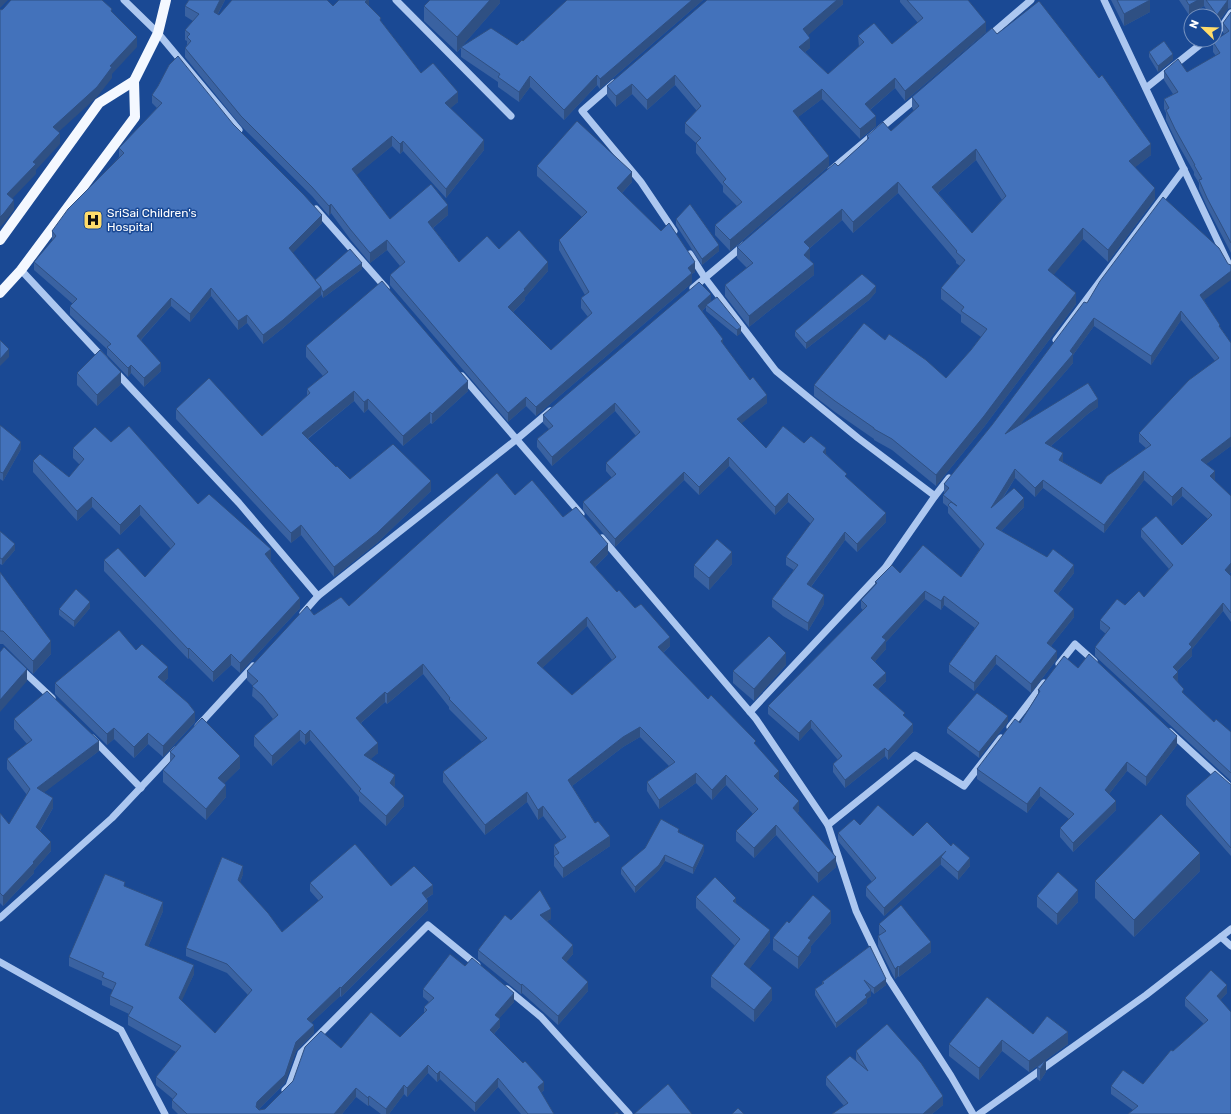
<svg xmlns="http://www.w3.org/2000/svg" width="1231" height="1114" font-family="Rubik,sans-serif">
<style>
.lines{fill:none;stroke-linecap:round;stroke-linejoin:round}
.minor{stroke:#acc7f0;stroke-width:7}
.major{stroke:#f4f8ff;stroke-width:10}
.wall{fill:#3a62a1;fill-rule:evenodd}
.shaded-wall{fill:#2f5083}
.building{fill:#4372bb;stroke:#2f5083;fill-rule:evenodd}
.labels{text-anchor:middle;stroke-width:3;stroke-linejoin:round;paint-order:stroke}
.poi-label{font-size:12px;fill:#fff;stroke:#1a4994;text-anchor:start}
</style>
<rect width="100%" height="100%" fill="#1a4994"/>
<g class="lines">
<g class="minor">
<path d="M124,0L158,33L239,130"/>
<path d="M396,0L511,116"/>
<path d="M1104,0L1231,269"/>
<path d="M1215,33L1221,28L1231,13"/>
<path d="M988,37L1031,0"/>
<path d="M614,83L582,111L641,182L674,231"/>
<path d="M1146,88L1206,40"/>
<path d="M831,170L918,97"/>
<path d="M316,209L386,288"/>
<path d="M690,254L705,278L776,371L858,438L935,496"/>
<path d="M21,270L104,359"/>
<path d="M693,288L744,245"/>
<path d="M1056,340L1184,169"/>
<path d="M114,370L239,503L318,596"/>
<path d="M462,376L581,514"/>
<path d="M602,538L756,719L828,825L856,911L888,978L951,1076L973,1114"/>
<path d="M303,613L318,596L517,439L550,411"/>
<path d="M1059,664L1075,644L1094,661"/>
<path d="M20,668L52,698"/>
<path d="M750,712L885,568L935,496L949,478"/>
<path d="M198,726L253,666"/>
<path d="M1010,727L1044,683"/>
<path d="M1170,732L1231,788"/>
<path d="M92,738L141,788"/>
<path d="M828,825L915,755L964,786L1001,738"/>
<path d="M0,918L112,818L176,750"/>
<path d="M1221,937L1231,946"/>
<path d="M0,962L121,1030L165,1114"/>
<path d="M507,989L541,1017L629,1114"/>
<path d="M285,1090L289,1086L301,1053L428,925L477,965"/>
<path d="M979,1114L1146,995L1231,929"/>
</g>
<g class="major">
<path d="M0,240L99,103L134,81"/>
<path d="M0,293L21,270L135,117L134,81L158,33L166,0"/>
</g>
</g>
<g class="wall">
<path d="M189,0H225L218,14L219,15L333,6L369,0V6L421,73L458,102L450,108L484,150L446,198L403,151L400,154L392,146L356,175L390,219L448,215L433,228L459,262L499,249L548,271L525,297V300L513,312L551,350L588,317L581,308V298L585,295L559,250V240L582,217L537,176V166L632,182L622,193L695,272L692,274V283L536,416L526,406L508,422L390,285V275L400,266L387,250L370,263L350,239L331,213L329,216L312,196L241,126L185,57V48L187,45V41L185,40V30L193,21L185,16V6Z"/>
<path d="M500,0V3L462,46L517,45L523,41L567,0H703L600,89L597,85L564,120L530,87L519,102L498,87V82L461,57V48L457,52L424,21V6Z"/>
<path d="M843,0V4L808,35L810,48L805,52L828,74L859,47L858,36L892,44L918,23L900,2V0H968L986,32L905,101L895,88L870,110L876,126L860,139L822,99L798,117L829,166L730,251L715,235V225L737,206L723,192V186L696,153V143L685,133V123L697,111L675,85L647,110L632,94L616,107L607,96V86Z"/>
<path d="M1111,0H1150V12L1124,26Z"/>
<path d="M1179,0H1231V8L1228,9L1217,24L1215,21V16H1211L1204,6L1189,15Z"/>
<path d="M1231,12V253L1207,207L1199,189V183L1194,175V172L1175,139L1166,120V113L1164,109V99L1173,94L1164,80V71L1187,72L1216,56L1213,52V42L1225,34L1223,33V23Z"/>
<path d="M997,34L1151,155L1135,167L1155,199L1108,262L1083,239L1053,275L1076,304L984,427L936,486L892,450L874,440V439L835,412L814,396V385L885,340L946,378L971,350L981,337L961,322V315L941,299V288L960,266L956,263V261L898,193L853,233L842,220L810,248V260L814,275L749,327L725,296V285L747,268L737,258V247L838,166L867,140V136L891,131L914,111L912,108V97ZM976,160L1002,200L972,233L938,193Z"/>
<path d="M1149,52L1173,60L1158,72L1149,57Z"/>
<path d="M152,95L233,124L322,223L292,253L315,280L362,269L323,298L321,294V295L283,328L263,344L247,323L238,330L211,296L190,322L171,306L141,340L161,371L144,387L131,373L128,377L107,355V349L70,315V306L73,304L34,270V262L52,241V231L119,157V148L157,108L152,103Z"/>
<path d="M676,219L719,251L702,265L676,225Z"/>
<path d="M876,292L869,300L806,349L795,336V331Z"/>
<path d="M1204,300L1220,327L1231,343V446L1206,464L1214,480L1231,496V572L1229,574L1231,576V622L1223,611L1192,649V656L1177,671L1178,680L1177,681L1184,694L1214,722L1231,732V781L1095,656V647L1106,634L1100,629V620L1125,605L1144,597L1169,569L1141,537V529L1182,545L1208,519L1182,496L1172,506L1144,480L1104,533L1043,488L1035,497L1015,478L1003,498L1024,507L1001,531L1074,573L1058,594L1074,617L1051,646L1057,659L1031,693L996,664L974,691L949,672V664L975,628L944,605L941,610L925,599L886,642V649L875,661L886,681L878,689L905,717L913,732L888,760L885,756L845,788L833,772V764L838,760L811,728L799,741L768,714V706L863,610L861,608V600L875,585V582L900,573L961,577L980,549L948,513V507L943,503V495L945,493H944V484L992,425L1087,303ZM1181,320L1215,361L1139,433V442L1146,448L1101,484L1063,462V461L1051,446L1089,413L1098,407L1020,424L1073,363V355L1094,326L1151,365Z"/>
<path d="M711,302L741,333L737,336L706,311V307L702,311L723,345L767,403L741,423L766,448L804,443L826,454L886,522L857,552L845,540L811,587L824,604L808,631L783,616L772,607V599L794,570L786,565V557L811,524L788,502L775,515L729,466L699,495L684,480L615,547L583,510V502L612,478L606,471V463L636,436L615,411L552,466L537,447V439L549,429L543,423V415Z"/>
<path d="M306,346L468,391L432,424L430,423L403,446L368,409L364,413L354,401L308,439L336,467L350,479L431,491L377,543L334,577L301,535L291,543L176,419V409L262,436L307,396V389L323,376L306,357Z"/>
<path d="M77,373L121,384L97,406L77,385Z"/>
<path d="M0,425L21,449L3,481L0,479Z"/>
<path d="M111,442L198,504L271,559L270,560L300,608L240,673L231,665L213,682L189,658L188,659L104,571V560L145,577L171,549L140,515L120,535L92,507L77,521L33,472V461L69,477L80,465L73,458V448Z"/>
<path d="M515,495L563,517L608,554L595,567L617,592L635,608L670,646L663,653L708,699L756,745L799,811L797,814L836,867L818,883L776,835L754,858L736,841V831L753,814L726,785L712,800L696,783L659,809L647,791V782L669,766L640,737L623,747L572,786L610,846L563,878L554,866V845L561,840L543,816L538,820L527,802L485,835L443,782V772L482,742L449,709V707L423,674L387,704L385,702L361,723L378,753L370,759L395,785L394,786L404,806L386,826L359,801V797L310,740L305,745L300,740L272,766L254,746V736L273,719L262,705L252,696L253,686L247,680V671L314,615L349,606ZM587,626L612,660L572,695L542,668Z"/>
<path d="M0,531L15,550L2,565L0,564Z"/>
<path d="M732,564L709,590L694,577V565Z"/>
<path d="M0,572L51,654L33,674L3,644H0Z"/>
<path d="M90,608L74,627L59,615V609Z"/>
<path d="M136,650L168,678L164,682L195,722L163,757L148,744L134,758L114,739L107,745L55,694V683Z"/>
<path d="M786,665L754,701L733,683V671Z"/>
<path d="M1078,668L1177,745L1146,786L1127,771L1109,794L1116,810L1073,852L1060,837V828L1069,819L1040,796L1027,813L977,779V769L1020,723L1038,694V690Z"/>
<path d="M14,719L99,751L44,792L53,808L40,831L51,851L34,870V873L3,906L0,903V813L9,824L27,795L7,769V759L27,744L14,729Z"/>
<path d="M1008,722L979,758L947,733V728Z"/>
<path d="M170,752L240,768L224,783L226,797L206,820L163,782V770L170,762Z"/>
<path d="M1230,784H1231V856L1186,805V796Z"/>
<path d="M860,825L913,836L970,866L958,880L941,865V864L884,916L866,896V887L872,882L838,841V833Z"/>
<path d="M679,833L704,851L693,874L665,861L659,870L635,893L621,874V868Z"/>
<path d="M1200,871L1134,937L1095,898V881Z"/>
<path d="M243,874L240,882L282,932L319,901L310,891V883L391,886L433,894L426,899L428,910L341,997L340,996L311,1023L314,1033L296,1051L285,1083L259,1109V1110L265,1109L341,1048L400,1037L424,1013V1007L429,1002L423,997V989L465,966L514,1002L499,1018L500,1027L494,1034L544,1090L541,1093L554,1114H521L498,1087L475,1112L440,1079L437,1082L428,1073L407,1097L404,1094L389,1114H381L369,1105L368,1106L356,1097L342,1114H178L172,1108V1100L173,1099L156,1085V1077L176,1052L128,1025V1016L129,1014L110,1005V996L113,990L102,985V981L69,966V957L125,886L163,911L148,947L194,974L181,1001L215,1033L248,995L227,973L186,956V948Z"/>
<path d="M1037,896L1078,902L1057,925L1037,907Z"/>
<path d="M696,897L736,904L770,942L749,969L772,1000L754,1022L711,987V976L735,946L696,908Z"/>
<path d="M551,919L547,921L573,954L566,962L588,991L558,1025L522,993L521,994L478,959V950L511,920Z"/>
<path d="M789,923H831L811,946V952L798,969L773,950V938Z"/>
<path d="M879,924L931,952L899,977L898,976L895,979L878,946V936L880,935L879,934Z"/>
<path d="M870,946L886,985L874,994L871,991V996L867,999V1003L836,1028L815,995V989L822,985V982Z"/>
<path d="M1227,993L1220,1000L1231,1114L1133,1110L1111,1094V1086L1143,1084L1173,1051L1204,1024L1185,1006V998Z"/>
<path d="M1033,1034L1068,1044L1029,1072L1002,1051L979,1080L949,1056V1044Z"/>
<path d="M856,1051L943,1105L932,1114H832L844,1106L826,1085V1077L857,1061L856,1060Z"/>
<path d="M1037,1067L1046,1072L1040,1081L1037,1079Z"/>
</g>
<g class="shaded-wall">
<path d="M0,0H8L0,8Z"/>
<path d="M220,0H225L214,21V12Z"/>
<path d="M367,0H369V8L365,2Z"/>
<path d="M490,0H500V3L457,52V37Z"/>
<path d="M692,0H703L600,89V79Z"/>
<path d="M837,0H843V4L803,40V29Z"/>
<path d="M1150,0V12L1124,26V14Z"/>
<path d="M1198,0H1204V6L1189,15V5Z"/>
<path d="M1228,0V9L1217,24V15Z"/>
<path d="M986,22V32L905,101V91Z"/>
<path d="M137,37V47L112,74V78L97,97L53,137V127Z"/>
<path d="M810,38V48L799,57V47Z"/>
<path d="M1173,54V60L1158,72V66Z"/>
<path d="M597,75V85L564,120V110Z"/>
<path d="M675,75V85L647,110V100Z"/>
<path d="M530,76V87L519,102V92Z"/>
<path d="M895,78V88L865,114V104Z"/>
<path d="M632,84V94L616,107V96Z"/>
<path d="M822,89V99L793,121V111Z"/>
<path d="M458,92V102L445,113V103Z"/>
<path d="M876,116V126L860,139V129Z"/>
<path d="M60,133V144L36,170V174L7,204V194L33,162Z"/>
<path d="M392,136V146L352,179V169Z"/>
<path d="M484,140V150L446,198V189Z"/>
<path d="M403,141V151L400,154V144Z"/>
<path d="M1151,144V155L1129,172V161Z"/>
<path d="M976,149V160L932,198V187Z"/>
<path d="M829,156V166L730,251V240Z"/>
<path d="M632,172V182L617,198V188Z"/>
<path d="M898,182V193L853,233V222Z"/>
<path d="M1155,188V199L1108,262V250Z"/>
<path d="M14,200V210L4,223L0,227V217Z"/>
<path d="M331,204V213L329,216V206Z"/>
<path d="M448,205V215L428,232V222Z"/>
<path d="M842,209V220L804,253V242Z"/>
<path d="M322,215V223L289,257V248Z"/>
<path d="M1083,228V239L1048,282V270Z"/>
<path d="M387,240V250L370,263V253Z"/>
<path d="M719,245V251L702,265V259Z"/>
<path d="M810,248V259L804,266V255Z"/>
<path d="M548,262V271L525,297V300L508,317V307Z"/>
<path d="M695,262V272L692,274V283L536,416V407Z"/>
<path d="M362,263V269L323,298V292Z"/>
<path d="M814,264V275L749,327V316Z"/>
<path d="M1231,271V280L1200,303V295Z"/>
<path d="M876,286V292L869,300L806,349V343Z"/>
<path d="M321,287V295L283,328L263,344V335Z"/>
<path d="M211,288V296L190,322V314Z"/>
<path d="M1076,293V304L984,427L936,486V475Z"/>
<path d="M711,294V302L706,305V307L698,315V306Z"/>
<path d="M171,298V306L137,344V336Z"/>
<path d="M1181,311V320L1151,365V356Z"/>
<path d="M247,315V323L238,330V321Z"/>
<path d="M1094,318V326L1073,355V363L1005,442V434L1070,351Z"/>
<path d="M741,327V333L737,336V330Z"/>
<path d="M723,339V347L721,341Z"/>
<path d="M9,349V357L0,366V359Z"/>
<path d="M161,363V371L144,387V378Z"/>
<path d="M131,365V373L128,377V368Z"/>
<path d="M121,372V384L97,406V395Z"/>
<path d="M468,381V391L432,424V414Z"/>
<path d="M354,391V401L302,443V433Z"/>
<path d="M767,395V403L737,427V419Z"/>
<path d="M526,397V406L508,422V413Z"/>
<path d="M368,399V409L364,413V402Z"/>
<path d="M1098,399V407L1089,413L1045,451V443L1089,405Z"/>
<path d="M615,403V411L552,466V457Z"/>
<path d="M430,412V423L403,446V436Z"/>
<path d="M1231,437V446L1201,468V460Z"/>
<path d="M21,442V449L3,481V473Z"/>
<path d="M826,448V456L823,452Z"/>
<path d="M1063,453V461L1059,468V460Z"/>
<path d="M729,457V466L699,495V487Z"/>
<path d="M1015,469V478L991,516V508Z"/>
<path d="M1144,471V480L1104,533V525Z"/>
<path d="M1215,471V480L1210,485V476Z"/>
<path d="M684,472V480L615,547V539Z"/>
<path d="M1043,480V488L1035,497V488Z"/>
<path d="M431,481V491L377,543L334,577V567Z"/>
<path d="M1182,487V496L1172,506V497Z"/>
<path d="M788,493V502L775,515V507Z"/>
<path d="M92,497V507L77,521V511Z"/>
<path d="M1024,498V507L996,536V528Z"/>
<path d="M140,505V515L120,535V525Z"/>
<path d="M886,513V522L857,552V544Z"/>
<path d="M301,525V535L291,543V533Z"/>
<path d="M845,532V540L807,592V584Z"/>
<path d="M15,544V550L2,565V559Z"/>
<path d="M608,544V554L590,572V562Z"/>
<path d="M271,549V559L265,564V554Z"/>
<path d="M732,552V564L709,590V578Z"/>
<path d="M1231,563V572L1225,579V570Z"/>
<path d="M1074,565V573L1054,599V591Z"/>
<path d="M925,591V599L886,642V649L871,666V658L882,637Z"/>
<path d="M824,595V604L808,631V623Z"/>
<path d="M944,596V605L941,610V601Z"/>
<path d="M300,598V608L240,673V663Z"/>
<path d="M90,602V608L74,627V621Z"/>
<path d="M1223,603V611L1192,649V656L1173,675V667L1189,644Z"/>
<path d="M1074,609V617L1047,651V643Z"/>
<path d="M587,617V626L537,673V663Z"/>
<path d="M670,637V646L658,657V647Z"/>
<path d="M51,641V654L33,674V661Z"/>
<path d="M189,648V658L188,659V649Z"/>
<path d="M1057,651V659L1031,693V684Z"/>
<path d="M786,653V665L754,701V689Z"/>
<path d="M231,654V665L213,682V672Z"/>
<path d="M996,655V664L974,691V683Z"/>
<path d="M423,664V674L387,704V694Z"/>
<path d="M168,667V678L158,688V677Z"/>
<path d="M27,669V681L0,712V700Z"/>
<path d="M1178,672V680L1173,686V677Z"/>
<path d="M886,673V681L873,694V685Z"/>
<path d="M385,692V702L356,727V718Z"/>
<path d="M195,712V722L163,757V746Z"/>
<path d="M1008,716V722L979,758V752Z"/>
<path d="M811,720V728L799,741V733Z"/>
<path d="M913,724V732L888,760V751Z"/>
<path d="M640,727V737L623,747L568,789V780L623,737Z"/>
<path d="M114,728V739L107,745V734Z"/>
<path d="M300,730V740L272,766V756Z"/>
<path d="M310,730V740L305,745V735Z"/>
<path d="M148,733V744L134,758V747Z"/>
<path d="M1177,736V745L1146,786V777Z"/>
<path d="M99,741V751L37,798V788Z"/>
<path d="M378,743V753L364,765V755Z"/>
<path d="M885,748V756L845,788V780Z"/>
<path d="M240,756V768L218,790V778Z"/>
<path d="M1127,762V771L1105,799V790Z"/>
<path d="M779,771V781L774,786V776Z"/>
<path d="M696,773V783L659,809V800Z"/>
<path d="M395,775V785L390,793V783Z"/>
<path d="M726,775V785L712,800V790Z"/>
<path d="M226,785V797L206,820V809Z"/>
<path d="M1040,787V796L1027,813V804Z"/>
<path d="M527,792V802L485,835V825Z"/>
<path d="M404,796V806L386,826V816Z"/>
<path d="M53,798V808L36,837V827Z"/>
<path d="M799,801V811L793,818V808Z"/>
<path d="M1116,801V810L1073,852V843Z"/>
<path d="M543,806V816L538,820V810Z"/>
<path d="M776,825V835L754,858V848Z"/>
<path d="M610,836V846L563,878V868Z"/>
<path d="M51,842V851L34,870V873L3,906V896L33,862Z"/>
<path d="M704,845V851L693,874V868Z"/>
<path d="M946,851L941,857V864L884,916V908Z"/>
<path d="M1200,853V871L1134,937V920Z"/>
<path d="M665,855V861L659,870L635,893V887Z"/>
<path d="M836,857V867L818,883V873Z"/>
<path d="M970,858V866L958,880V872Z"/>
<path d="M243,866V874L238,888V880Z"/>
<path d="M433,885V894L422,901V893Z"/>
<path d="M1078,890V902L1057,925V914Z"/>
<path d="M736,898V909L733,901Z"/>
<path d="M428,901V910L341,997V988Z"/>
<path d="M163,902V911L145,954V945Z"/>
<path d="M551,909V919L540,924V915Z"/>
<path d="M831,911V923L811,946V952L798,969V957L808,938Z"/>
<path d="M770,930V942L744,976V964Z"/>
<path d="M931,942V952L899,977V967Z"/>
<path d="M573,945V954L562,967V958Z"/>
<path d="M194,965V974L179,1007V998Z"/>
<path d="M898,966V976L895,979V969Z"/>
<path d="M886,979V985L874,994V988Z"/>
<path d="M588,982V991L558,1025V1016Z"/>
<path d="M522,984V993L521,994V985Z"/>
<path d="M1227,985V993L1217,1004V996Z"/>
<path d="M340,987V996L307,1027V1019Z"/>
<path d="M772,988V1000L754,1022V1010Z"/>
<path d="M871,990V996L867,999V1003L836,1028V1023L865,995Z"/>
<path d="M514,993V1002L495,1023V1015Z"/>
<path d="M500,1019V1027L490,1038V1030Z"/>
<path d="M314,1025V1033L296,1051L285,1083L257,1111L256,1107L257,1102L296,1042Z"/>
<path d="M1068,1032V1044L1029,1072V1061Z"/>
<path d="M1002,1040V1051L979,1080V1068Z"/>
<path d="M1046,1060V1072L1040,1081V1069Z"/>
<path d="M428,1065V1073L407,1097V1088Z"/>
<path d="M440,1071V1079L437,1082V1074Z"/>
<path d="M498,1078V1087L475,1112V1103Z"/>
<path d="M544,1082V1090L538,1096V1087Z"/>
<path d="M404,1085V1094L389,1114H386V1109Z"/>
<path d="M356,1088V1097L342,1114H334Z"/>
<path d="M369,1096V1105L368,1106V1098Z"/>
<path d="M943,1096V1105L932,1114H923Z"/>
</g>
<g class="building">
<path d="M11,0H102L112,9L111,11L137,37L110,66L112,67L97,87L53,127L60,133L33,162L36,164L7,194L14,200L4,213L0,217V9L1,10L3,9Z"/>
<path d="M189,0H220L214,12L219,15L232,0H327L333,6L339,0H367L365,2L381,18L380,20L421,73L433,63L458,92L445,103L484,140L446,189L403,141L400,144L392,136L352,169L390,219L431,184L448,205L428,222L459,262L487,236L499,249L519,230L548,262L524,289L525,290L508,307L551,350L592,313L581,298L589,292L559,240L587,212L537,166L577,121L632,172L617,188L661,231L669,223L695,262L688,268L692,273L536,407L526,397L508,413L390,275L405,262L387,240L370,253L350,229L331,204L329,206L312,187L241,116L185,48L191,41L187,37L190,34L185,30L199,14L185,6Z"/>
<path d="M430,0H490L457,37L424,6Z"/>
<path d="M567,0H692L600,79L597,75L564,110L530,76L519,92L498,77L500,74L461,47L491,28L517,45L522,40L523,41Z"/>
<path d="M707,0H837L803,29L810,38L799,47L828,74L864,42L858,36L874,23L892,44L923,18L907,0H968L986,22L905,91L895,78L865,104L876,116L860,129L822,89L793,111L829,156L730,240L715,225L742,202L723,182L726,179L696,143L701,138L685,123L701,106L675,75L647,100L632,84L616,96L607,86Z"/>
<path d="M1117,0H1150L1124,14Z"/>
<path d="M1186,0H1198L1189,5Z"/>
<path d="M1206,0H1228L1217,15Z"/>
<path d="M1039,1L1099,78L1102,75L1151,144L1129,161L1155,188L1108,250L1083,228L1048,270L1076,293L984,416L936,475L892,439L874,429V428L835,401L814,385L864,323L885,340L889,334L926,360L946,378L971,350L987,329L961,311L964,307L941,288L965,260L956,252L957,251L898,182L853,222L842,209L804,242L810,248L804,255L814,264L749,316L725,285L753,263L737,247L835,163L838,166L869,138L867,136L883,122L891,131L919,106L912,97L992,28L997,34ZM976,149L1006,196L972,233L932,187Z"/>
<path d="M1231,12V243L1207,198L1199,180L1202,179L1194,165H1195L1175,129L1166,110L1169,108L1164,99L1178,92L1164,71L1178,59L1187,72L1220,53L1213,42L1229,31L1223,23Z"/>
<path d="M1164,41L1173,54L1158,66L1149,52Z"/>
<path d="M178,56L233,124L304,195L322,215L289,248L321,287L283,320L263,335L247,315L238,321L211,288L190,314L171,298L137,336L161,363L144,378L131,365L128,368L107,347L111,344L70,306L77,299L34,262L56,236L52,231L68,209L124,153L119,148L162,103L152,95L158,86L169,65Z"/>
<path d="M1163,197L1219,248L1228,264L1231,265V271L1200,295L1220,325L1219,326L1231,343V437L1201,460L1215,471L1210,476L1231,496V563L1225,570L1231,576V613L1223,603L1189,644L1192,647L1173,667L1178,672L1173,677L1184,689L1182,692L1214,722L1216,719L1231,732V773L1095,647L1110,628L1100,620L1117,599L1125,605L1139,591L1144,597L1173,565L1141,529L1156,516L1182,545L1212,515L1182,487L1172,497L1144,471L1104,525L1043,480L1035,488L1015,469L991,508L1014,488L1024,498L996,528L1047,557L1053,549L1074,565L1054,591L1074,609L1047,643L1057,651L1031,684L996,655L974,683L949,664L979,623L944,596L941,601L925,591L882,637L886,640L871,658L886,673L873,685L905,713L903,715L913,724L888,751L885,748L845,780L833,764L842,756L811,720L799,733L768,706L867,606L861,600L877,583L875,582L892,565L900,573L923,545L961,577L984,544L948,505L951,502L957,506L943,495L949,488L944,484L992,425L1084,302L1087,303L1100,281ZM1181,311L1219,358L1189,380L1139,433L1151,445L1107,476L1101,484L1059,460L1063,453L1045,443L1089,405L1098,399L1088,383L1005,434L1073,354L1070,351L1094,318L1151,356Z"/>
<path d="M690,204L719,245L702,259L676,219Z"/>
<path d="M350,249L362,263L323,292L321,288V287L315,280Z"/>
<path d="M862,274L876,286L869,294L806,343L795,331Z"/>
<path d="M382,281L468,381L432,414L430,412L403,436L368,399L364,402L354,391L302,433L336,467L337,466L350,479L393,444L431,481L377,533L334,567L301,525L291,533L176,409L209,378L262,436L310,393L307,389L328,372L306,346Z"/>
<path d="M699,282L711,294L698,306L723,339L721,341L750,380L753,377L767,395L737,419L766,448L783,426L804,443L811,436L826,448L823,452L847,474L845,476L886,513L857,544L845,532L807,584L824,595L808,623L783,607L772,599L798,565L786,557L814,519L788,493L775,507L729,457L699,487L684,472L615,539L583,502L616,474L606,463L640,432L615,403L552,457L537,439L553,426L543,415Z"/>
<path d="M717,297L741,327L737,330L706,305Z"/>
<path d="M0,340L9,349L0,359Z"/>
<path d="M100,350L121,372L97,395L77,373Z"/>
<path d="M0,425L21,442L3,473L0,472Z"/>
<path d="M129,426L198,504L209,494L271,549L265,554L300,598L240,663L231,654L213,672L189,648L188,649L104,560L118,548L145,577L175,544L140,505L120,525L92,497L77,511L33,461L40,454L69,477L84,459L73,448L95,427L111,442Z"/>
<path d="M497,473L515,495L532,480L563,517L576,507L608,544L590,562L617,592L619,590L635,608L641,604L670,637L658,647L708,699L711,695L756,741L754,743L779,771L774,776L799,801L793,808L836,857L818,873L776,825L754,848L736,831L758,809L726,775L712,790L696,773L659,800L647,782L675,762L640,727L623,737L568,780L595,823L598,821L610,836L563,868L554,856L559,853L554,845L566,837L543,806L538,810L527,792L485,825L443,772L487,738L449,699L450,698L423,664L387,694L385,692L356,718L378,743L364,755L395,775L390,783L404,796L386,816L359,791L361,789L310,730L305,735L300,730L272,756L254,736L278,715L262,695L252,686L258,681L247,671L307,606L314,615L341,597L349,606ZM587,617L616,657L572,695L537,663Z"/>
<path d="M0,531L15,544L2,559L0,558Z"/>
<path d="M717,539L732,552L709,578L694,565Z"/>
<path d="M0,572L51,641L33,661L3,631H0Z"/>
<path d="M76,589L90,602L74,621L59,609Z"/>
<path d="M119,630L136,650L142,644L168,667L158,677L188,703L195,712L163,746L148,733L134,747L114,728L107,734L55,683Z"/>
<path d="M769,636L786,653L754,689L733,671Z"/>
<path d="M4,647L27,669L0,700V652Z"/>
<path d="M1089,654L1177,736L1146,777L1127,762L1105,790L1116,801L1073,843L1060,828L1074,814L1040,787L1027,804L977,769L1015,719L1020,723L1040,691L1038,690L1064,656L1078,668Z"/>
<path d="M47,691L99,741L37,788L53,798L36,827L51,842L33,862L34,863L3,896L0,893V813L9,824L30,789L7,759L32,740L14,719Z"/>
<path d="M977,693L1008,716L979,752L947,728Z"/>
<path d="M202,718L240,756L218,778L226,785L206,809L163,770L175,756L170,752Z"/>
<path d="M1215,771L1230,784H1231V848L1186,796Z"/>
<path d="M878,805L913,836L927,822L951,846L953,843L970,858L958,872L941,857L946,851L884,908L866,887L876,878L838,833L854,819L860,825Z"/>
<path d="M1161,814L1200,853L1134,920L1095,881Z"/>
<path d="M661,819L679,829L678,832L704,845L693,868L665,855L659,865L635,887L621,868L645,848Z"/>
<path d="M355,844L391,886L414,866L433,885L422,893L428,901L341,988L340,987L307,1019L314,1025L296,1042L285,1075L257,1102L256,1107L259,1110L265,1109L293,1081L305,1047L321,1031L341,1048L371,1012L400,1037L427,1010L424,1007L434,998L423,989L450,954L465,966L472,958L514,993L495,1015L500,1019L490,1030L523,1063L525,1061L544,1082L538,1087L554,1114H528L498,1078L475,1103L440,1071L437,1074L428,1065L407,1088L404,1085L386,1109L369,1096L368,1098L356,1088L334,1114H187L172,1100L177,1094L156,1077L181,1046L128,1016L133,1007L110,996L116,983L102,977L104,973L69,957L105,874L125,882L124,886L163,902L145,945L194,965L179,998L215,1033L252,990L227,964L186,948L222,857L243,866L238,880L268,913L282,932L323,897L310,883Z"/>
<path d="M1058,872L1078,890L1057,914L1037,896Z"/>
<path d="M715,877L736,898L733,901L770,930L744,964L772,988L754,1010L711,976L740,939L696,897Z"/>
<path d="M540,890L551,909L540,915L573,945L562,958L588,982L558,1016L522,984L521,985L478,950L505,915L511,920Z"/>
<path d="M813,895L831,911L808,938L811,940L798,957L773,938L787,921L789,923Z"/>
<path d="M901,905L931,942L899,967L898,966L895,969L878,936L886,931L879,924Z"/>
<path d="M870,946L886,979L874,988L864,980L871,990L865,995L867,997L836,1023L815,989L824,983L822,982Z"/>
<path d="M1211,970L1227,985L1217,996L1231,1012V1114H1128L1138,1106L1111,1086L1123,1070L1143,1084L1171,1050L1173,1051L1208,1020L1185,998Z"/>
<path d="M987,997L1033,1034L1047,1016L1068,1032L1029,1061L1002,1040L979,1068L949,1044Z"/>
<path d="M887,1024L921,1063L943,1096L923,1114H832L848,1103L826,1077L850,1056L868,1071L856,1051Z"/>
<path d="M1046,1060L1040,1069L1037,1067Z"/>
<path d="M668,1084L692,1114H634Z"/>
<path d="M738,1108L744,1114H732Z"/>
<path d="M617,1112L619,1114H614Z"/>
</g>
<defs>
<symbol id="hospital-square" viewBox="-11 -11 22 22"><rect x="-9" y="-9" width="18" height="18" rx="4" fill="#ffdc6a" stroke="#1a4994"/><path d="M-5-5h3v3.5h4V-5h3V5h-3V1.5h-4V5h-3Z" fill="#111"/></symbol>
</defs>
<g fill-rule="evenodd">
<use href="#hospital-square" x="82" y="209" width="22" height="22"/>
</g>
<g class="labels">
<g class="poi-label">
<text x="107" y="217">SriSai Children's<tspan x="107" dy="14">Hospital</tspan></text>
</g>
</g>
<g transform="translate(1203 28) rotate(293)"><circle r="19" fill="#1a4994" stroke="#7692bf"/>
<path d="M0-3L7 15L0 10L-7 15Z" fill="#ffdc6a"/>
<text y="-6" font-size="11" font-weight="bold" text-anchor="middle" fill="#ffffff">N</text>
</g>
</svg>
